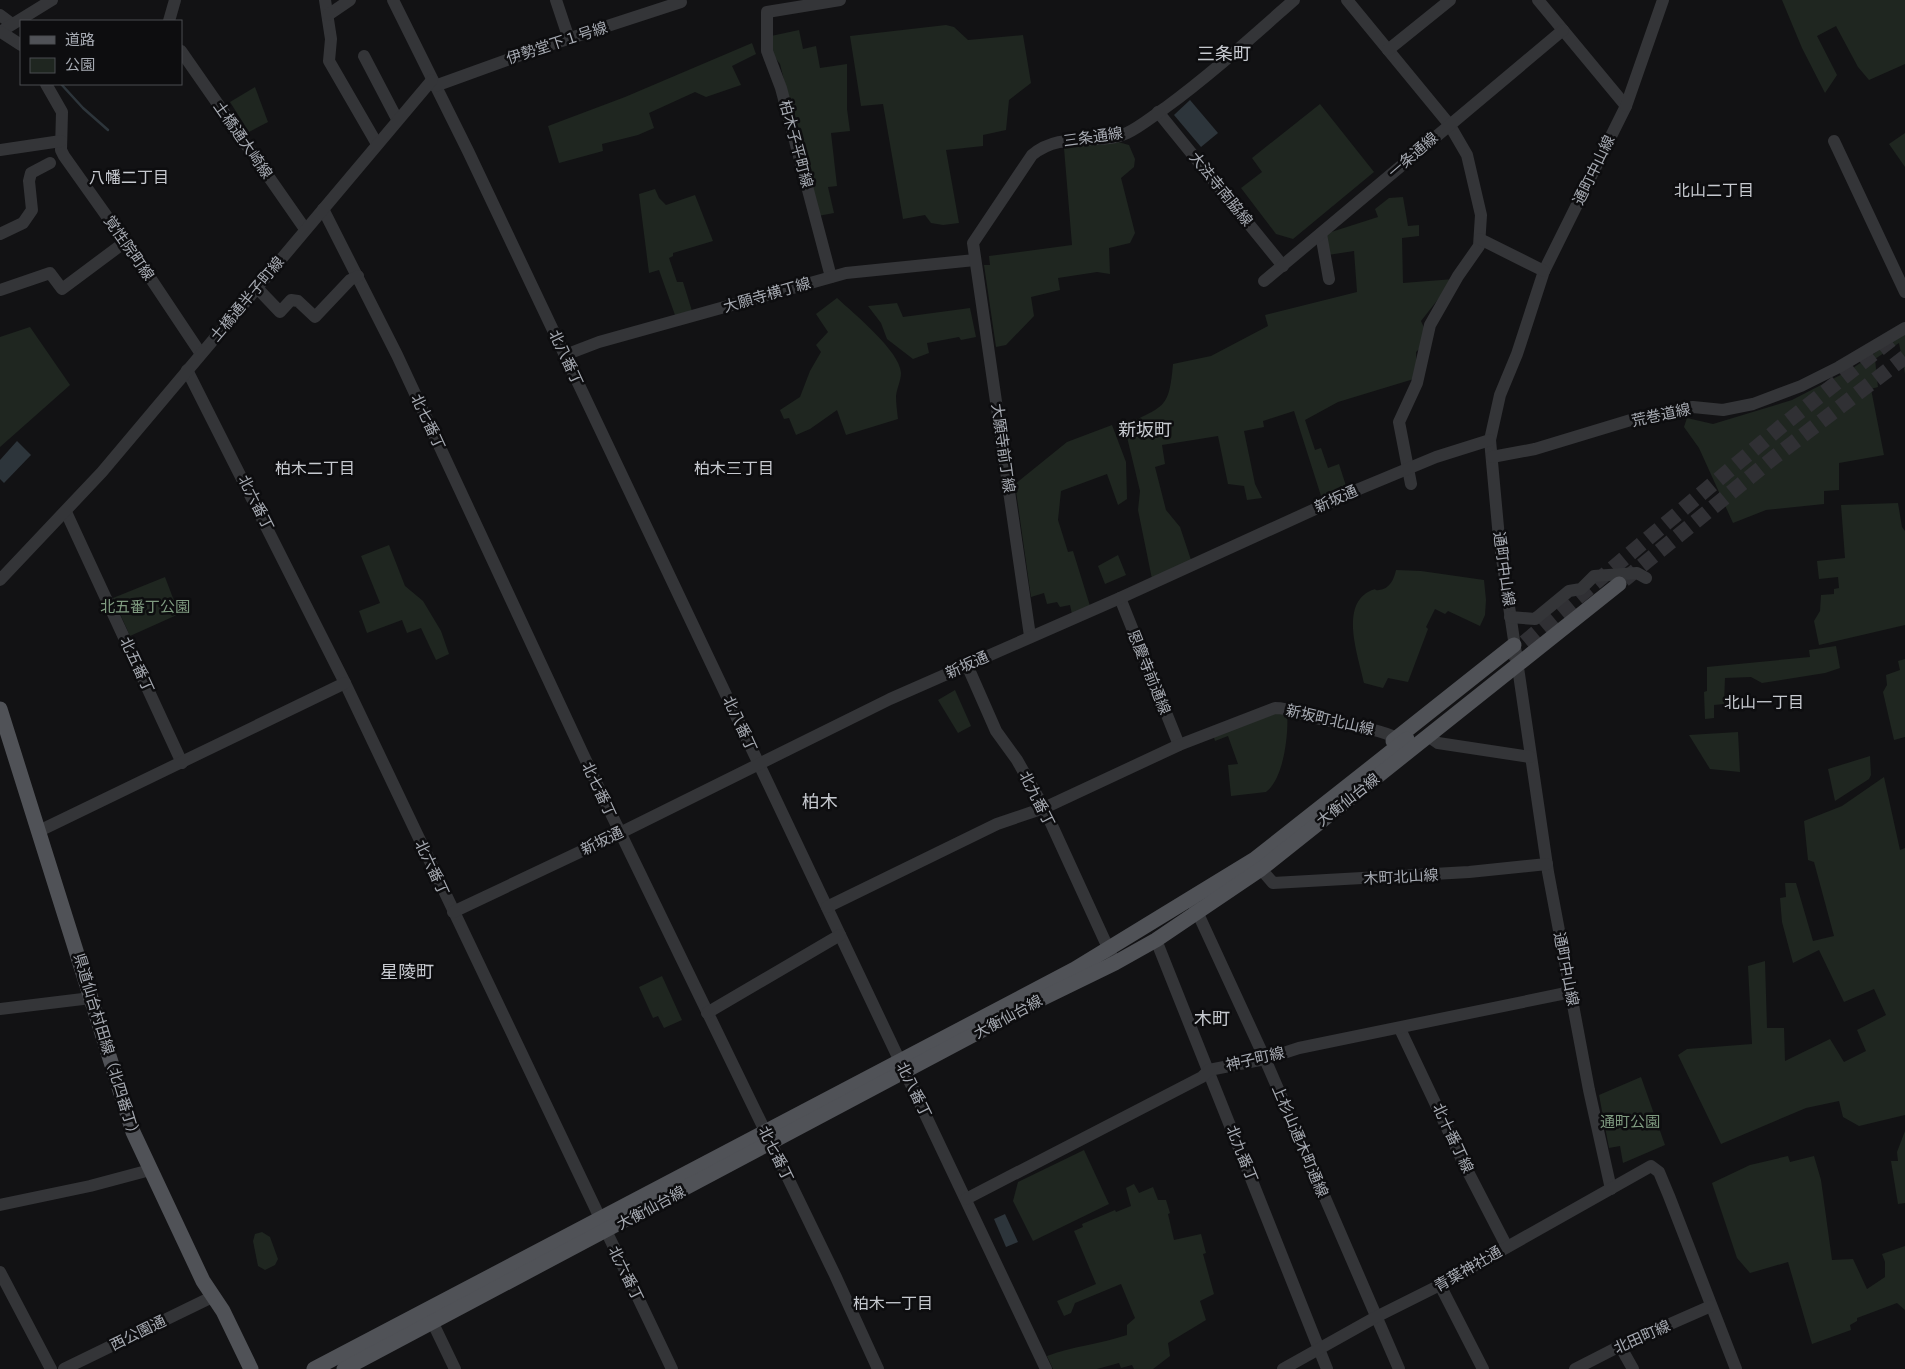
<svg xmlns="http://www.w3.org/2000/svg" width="1905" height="1369" font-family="'Exo 2','Noto Sans JP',sans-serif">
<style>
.green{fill:#1f2620}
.water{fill:#2d353b}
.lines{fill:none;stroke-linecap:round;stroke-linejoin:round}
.stream{stroke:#2d353b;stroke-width:2.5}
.major-tunnel{stroke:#303034;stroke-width:15;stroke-dasharray:15 8;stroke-linecap:butt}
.minor{stroke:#343538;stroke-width:12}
.major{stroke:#505257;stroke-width:15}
.labels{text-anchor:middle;stroke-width:5;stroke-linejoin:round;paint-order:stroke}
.street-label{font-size:15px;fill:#a6aab2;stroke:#0d0d0f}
.park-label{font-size:15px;fill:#7f9b80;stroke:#0d0d0f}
.neighbourhood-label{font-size:16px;fill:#c6c9cf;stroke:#0d0d0f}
.quarter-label{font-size:18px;fill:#c6c9cf;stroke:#0d0d0f}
</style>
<rect width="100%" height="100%" fill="#121214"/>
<g class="green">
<path d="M1782,0H1905V64L1869,80L1858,67L1836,26L1817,36L1837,75L1825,93L1802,48Z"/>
<path d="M946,25L954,27L968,40L1023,35L1031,83L1009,100L1006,130L983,135V146L946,150L959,223L943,225L931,223L925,215L903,219L883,104L861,106L850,36Z"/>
<path d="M799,30L803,49L816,46L820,68L847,64V109L850,131L831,133L837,186L828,187L834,213L818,216L780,64L770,51L771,36Z"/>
<path d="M752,43L756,54L732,66L741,85L706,97L695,92L649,113L654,128L638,135L602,144L603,151L559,163L548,126L625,97Z"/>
<path d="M255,87L268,122L249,132L230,102Z"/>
<path d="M1320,104L1374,172L1293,239L1276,234L1241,188L1262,172L1252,158Z"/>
<path d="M1905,133V167L1889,144Z"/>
<path d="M1118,142L1129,145L1135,159L1134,167L1121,178L1135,233L1130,243L1109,248L1110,274L1097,272L1058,278L1060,290L1031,297L1034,316L1006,345L996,347L984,265H990L989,256L1072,245L1064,148Z"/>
<path d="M655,189L659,198L666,205L695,195L713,241L673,253V256L669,258L677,282H683L692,311L675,315L659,270L649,273L639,194Z"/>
<path d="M1403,197L1408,226L1419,225V236L1402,238L1403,283L1454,279L1421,321L1426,332L1421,347L1416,352L1417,378L1338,402L1305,420L1315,450L1321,448L1328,468L1339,464L1347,489L1322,499L1294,411L1263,421L1264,427L1244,431L1255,484L1262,498L1247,500L1244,486L1228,484L1218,436L1162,445L1165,464L1155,467L1166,510L1180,527L1191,560L1152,579L1138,510L1140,491L1126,433V425C1165,405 1169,409 1173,364L1211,356L1268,326L1265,315L1357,292L1354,251L1328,255L1325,234L1378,217L1375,209L1389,198Z"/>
<path d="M837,298C853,313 900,351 901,373C901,380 897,388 896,396C896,403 897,411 898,419L846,435L837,410L810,429L796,435L789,418L784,419L780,410L800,397L810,371L821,352L816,345L828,332L816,314Z"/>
<path d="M897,303L903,317L970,308L976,337L961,340L959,337L927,343L929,353L913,359L887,339L881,323L868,306Z"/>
<path d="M30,327L70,385L0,447V337Z"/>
<path d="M1905,332V374L1899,343L1875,359L1878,387L1871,389L1884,455L1839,463V490L1824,491V504L1766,510L1733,523L1699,448L1684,427L1687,418L1713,424L1792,400L1850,370Z"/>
<path d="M1112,425L1126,462L1127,499L1118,505L1107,474L1061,491L1058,520L1068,552L1073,551L1090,606L1072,614L1070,605L1060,607L1057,602L1047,604L1044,593L1031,597L1015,484L1067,442Z"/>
<path d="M1898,503L1902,527L1905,531V625L1819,645L1814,621L1820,611L1821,595L1834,594V589L1839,588L1838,577L1819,579L1817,561L1845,558L1841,505Z"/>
<path d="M389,545L405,586L423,601L441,631L449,654L436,660L421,628L407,633L402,620L367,633L359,611L380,603L361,556Z"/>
<path d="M1118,555L1126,575L1105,584L1098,566Z"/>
<path d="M1396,570L1421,571L1484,580L1486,600L1485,615L1480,626L1448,611L1445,614L1435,609L1426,627L1428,629L1408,682L1388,678L1383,688L1364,683C1359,657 1338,604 1372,590C1378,588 1373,591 1379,590C1390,589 1394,579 1396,570Z"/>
<path d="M165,577L179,614L130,636L113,598Z"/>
<path d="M1836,646L1840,668L1825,673L1762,683L1751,677L1725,678L1724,704L1714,705V718L1705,719L1704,692L1707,691V667L1810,657L1809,650Z"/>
<path d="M1905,659V737L1894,740L1883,692L1887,685L1886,675L1900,670L1898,661Z"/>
<path d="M955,690L971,726L958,733L938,700Z"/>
<path d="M1274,712H1287C1289,732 1284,779 1266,792L1231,796L1228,765L1238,764L1228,736L1215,741L1213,734Z"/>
<path d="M1738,732L1740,772L1710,769L1689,735Z"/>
<path d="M1870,756L1871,775L1869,779L1835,801L1828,769Z"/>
<path d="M1884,777L1900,850L1905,848V1115L1859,1126L1843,1117L1839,1101L1806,1108L1721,1144L1678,1055L1687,1049L1752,1044L1748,966L1765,961L1767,1028H1784L1785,1061L1830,1039L1844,1062L1866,1051L1857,1030L1886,1015L1874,989L1844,1002L1819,950L1793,963L1782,922L1780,898L1786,897L1785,883H1796L1813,941L1834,936L1814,862L1808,860L1804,821L1842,806Z"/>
<path d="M662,976L682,1020L664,1028L658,1016L653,1018L639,987Z"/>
<path d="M1641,1077L1665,1145L1623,1163L1620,1146L1609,1148L1599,1095Z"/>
<path d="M1905,1131V1203L1898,1204L1891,1161H1898L1897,1152Z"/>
<path d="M1084,1150L1109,1204L1033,1241L1013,1201L1018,1182Z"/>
<path d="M1788,1156L1790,1162L1814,1156L1821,1180L1832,1260L1853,1259L1867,1289L1885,1277V1262L1882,1254L1905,1246V1310L1897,1303L1857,1318V1321L1850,1325L1851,1330L1812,1344L1788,1262L1750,1273L1737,1258L1712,1183L1750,1165Z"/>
<path d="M1134,1184L1139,1193L1153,1187L1158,1200H1166L1170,1213L1168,1214L1174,1240L1201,1234L1206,1253L1203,1254L1214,1294L1200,1301L1206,1320L1168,1343L1170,1356L1153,1369H1134L1132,1365L1121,1368L1119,1363L1097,1369H1053L1047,1356C1074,1346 1100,1344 1127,1335V1325L1135,1318L1121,1284L1075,1303L1071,1313L1064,1316L1057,1301L1096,1284L1074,1231L1083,1227L1082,1224L1115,1210L1116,1212L1131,1206L1126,1188Z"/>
<path d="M262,1232L270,1237L278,1259L275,1265L265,1270L258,1266L253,1241L255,1234Z"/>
</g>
<g class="water">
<path d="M1190,100L1218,133L1201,147L1174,115Z"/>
<path d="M17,441L31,455L4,483L0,479V460Z"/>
<path d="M1005,1214L1018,1242L1006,1247L994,1219Z"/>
</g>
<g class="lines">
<path class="stream" d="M61,84L83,108L108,130"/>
<g class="major-tunnel">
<path d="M1624,580L1772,459L1905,357"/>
<path d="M1507,657L1783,425L1892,339"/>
</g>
<g class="minor">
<path d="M325,0L331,39L329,61L377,144"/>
<path d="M393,0L468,151L1046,1369"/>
<path d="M556,0L569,39"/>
<path d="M1347,0L1449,124L1467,155L1481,215L1479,246L1458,276L1430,325L1417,383L1399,422L1411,484"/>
<path d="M1538,0L1626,106L1544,271L1517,354L1500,395L1490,440L1499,538L1548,872L1589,1090L1611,1189"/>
<path d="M0,15L12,24"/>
<path d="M328,15L350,0"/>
<path d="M169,21L175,0"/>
<path d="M0,32L52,0"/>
<path d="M1,32L21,45"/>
<path d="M1388,50L1450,0"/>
<path d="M181,51L305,229"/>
<path d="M364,56L397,119"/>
<path d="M46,84L62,112L61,150L64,156L145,270L201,354"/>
<path d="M435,86L540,48L681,2"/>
<path d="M1626,106L1663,0"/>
<path d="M1158,112L1283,266"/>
<path d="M1834,141L1905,292"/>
<path d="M0,150L61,141"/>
<path d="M323,209L397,355L602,795L835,1275L878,1369"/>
<path d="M0,234L23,223L32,210L29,181L31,173L50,163"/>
<path d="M1321,234L1329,279"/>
<path d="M1480,239L1544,271"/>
<path d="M831,277L781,88L767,51V12L840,0"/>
<path d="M1264,281L1563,30"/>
<path d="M257,288L280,312L291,300L298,301L315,317L350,280L358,276"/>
<path d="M0,290L50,273L62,289L125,242"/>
<path d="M565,355L599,342L846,273L975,260"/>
<path d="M187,370L345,683L672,1369"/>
<path d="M1492,457L1535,449L1634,419L1693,407L1723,410L1753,404L1801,386L1839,367L1905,328"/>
<path d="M66,512L182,763"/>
<path d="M0,580L102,472L432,80"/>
<path d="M1120,598L1179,745"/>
<path d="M1510,617L1535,619L1569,591L1581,589L1594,576L1637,573L1646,578"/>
<path d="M1030,636L973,243L1032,155C1062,130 1096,147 1127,133C1140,127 1153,116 1165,108C1210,75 1252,37 1294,0"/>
<path d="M967,665L996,731L1017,760L1044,808L1115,963"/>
<path d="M1428,736L1438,743L1530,757"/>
<path d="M39,831L345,683"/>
<path d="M1261,869L1273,883L1469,872L1547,864"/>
<path d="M1194,905L1265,1059L1399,1369"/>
<path d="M827,907L997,824L1044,808L1179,745L1275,708C1290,708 1300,714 1313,717C1341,725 1371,726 1397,738"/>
<path d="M453,912L620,833L890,699L1120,598L1359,489L1436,457L1490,440"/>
<path d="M1156,940L1327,1369"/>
<path d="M0,1009L91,998"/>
<path d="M707,1013L840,935"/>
<path d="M1400,1029L1464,1164L1507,1247"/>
<path d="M966,1199L1202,1077L1209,1070L1265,1059L1299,1048L1571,992"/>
<path d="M0,1205L90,1186L150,1170"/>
<path d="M0,1272L51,1369"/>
<path d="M1440,1285L1483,1369"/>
<path d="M429,1315L455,1369"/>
<path d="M1620,1346L1633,1369"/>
<path d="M64,1369L212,1297"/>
<path d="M1283,1369L1376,1317L1440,1285L1651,1166L1659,1172L1669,1196L1736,1369"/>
<path d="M1575,1369L1620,1346L1711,1306"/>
</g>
<g class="major">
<path d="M0,709L133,1132L203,1281L223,1311L251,1369"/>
<path d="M1393,741L1514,645"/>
<path d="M314,1369L1075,969L1255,859L1407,739"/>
<path d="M344,1369L1037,1001L1115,963L1156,940L1261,869L1619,584"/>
</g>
</g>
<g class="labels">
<g class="street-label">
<text transform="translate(557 43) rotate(-18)" y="5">伊勢堂下１号線</text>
<text transform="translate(1093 137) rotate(-8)" y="5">三条通線</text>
<text transform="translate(243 140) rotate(55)" y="5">土橋通大崎線</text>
<text transform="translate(796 144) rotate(75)" y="5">柏木子平町線</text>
<text transform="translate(1413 155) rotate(-41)" y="5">一条通線</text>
<text transform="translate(1594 170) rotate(-64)" y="5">通町中山線</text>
<text transform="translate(1221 189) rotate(51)" y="5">大法寺南脇線</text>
<text transform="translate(129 248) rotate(55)" y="5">覚性院町線</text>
<text transform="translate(767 295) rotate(-16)" y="5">大願寺横丁線</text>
<text transform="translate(247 299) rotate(-50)" y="5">土橋通半子町線</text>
<text transform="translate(566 358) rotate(65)" y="5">北八番丁</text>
<text transform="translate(1661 415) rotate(-12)" y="5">荒巻道線</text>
<text transform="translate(428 422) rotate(65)" y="5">北七番丁</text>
<text transform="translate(1003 448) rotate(82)" y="5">大願寺前丁線</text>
<text transform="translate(1336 499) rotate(-24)" y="5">新坂通</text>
<text transform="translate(256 503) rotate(63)" y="5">北六番丁</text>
<text transform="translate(1504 569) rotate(82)" y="5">通町中山線</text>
<text transform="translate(137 665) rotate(65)" y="5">北五番丁</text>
<text transform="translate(967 665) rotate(-24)" y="5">新坂通</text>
<text transform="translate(1149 672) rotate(68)" y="5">恩慶寺前通線</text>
<text transform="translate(1330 720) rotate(13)" y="5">新坂町北山線</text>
<text transform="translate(740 724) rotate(65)" y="5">北八番丁</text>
<text transform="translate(599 790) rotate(65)" y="5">北七番丁</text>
<text transform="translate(1037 799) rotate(63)" y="5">北九番丁</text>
<text transform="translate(1348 800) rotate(-38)" y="5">大衡仙台線</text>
<text transform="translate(602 841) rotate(-26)" y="5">新坂通</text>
<text transform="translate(432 868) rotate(65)" y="5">北六番丁</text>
<text transform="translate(1401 877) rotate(-3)" y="5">木町北山線</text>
<text transform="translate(1566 969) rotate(79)" y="5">通町中山線</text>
<text transform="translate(1008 1017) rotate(-28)" y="5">大衡仙台線</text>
<text transform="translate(107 1047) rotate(73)" y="5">県道仙台村田線（北四番丁）</text>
<text transform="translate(1255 1059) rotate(-13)" y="5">神子町線</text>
<text transform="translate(914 1090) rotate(64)" y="5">北八番丁</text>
<text transform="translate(1453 1138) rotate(65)" y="5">北十番丁線</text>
<text transform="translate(1300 1141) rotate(67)" y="5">上杉山通木町通線</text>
<text transform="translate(776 1154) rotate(64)" y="5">北七番丁</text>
<text transform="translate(1242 1154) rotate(68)" y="5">北九番丁</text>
<text transform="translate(651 1208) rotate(-28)" y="5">大衡仙台線</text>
<text transform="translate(1468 1269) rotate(-30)" y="5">青葉神社通</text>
<text transform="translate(626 1274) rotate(64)" y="5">北六番丁</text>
<text transform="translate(138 1333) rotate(-26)" y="5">西公園通</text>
<text transform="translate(1642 1337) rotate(-24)" y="5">北田町線</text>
</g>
<g class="park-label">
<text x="145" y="612">北五番丁公園</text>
<text x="1630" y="1127">通町公園</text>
</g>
<g class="neighbourhood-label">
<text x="129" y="183">八幡二丁目</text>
<text x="1714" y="196">北山二丁目</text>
<text x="315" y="474">柏木二丁目</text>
<text x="734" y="474">柏木三丁目</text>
<text x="1764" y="708">北山一丁目</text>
<text x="893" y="1309">柏木一丁目</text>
</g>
<g class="quarter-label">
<text x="1224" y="60">三条町</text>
<text x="1145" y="436">新坂町</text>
<text x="820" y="808">柏木</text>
<text x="407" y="978">星陵町</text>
<text x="1212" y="1025">木町</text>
</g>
</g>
<rect x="20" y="20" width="162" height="65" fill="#0d0d0f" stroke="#4a4c50"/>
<rect x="30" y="36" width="25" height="8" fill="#505257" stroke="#4a4c50"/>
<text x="65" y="45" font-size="15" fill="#a6aab2">道路</text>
<rect x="30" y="58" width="25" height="15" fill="#1f2620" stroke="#4a4c50"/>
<text x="65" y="70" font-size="15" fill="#a6aab2">公園</text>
</svg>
